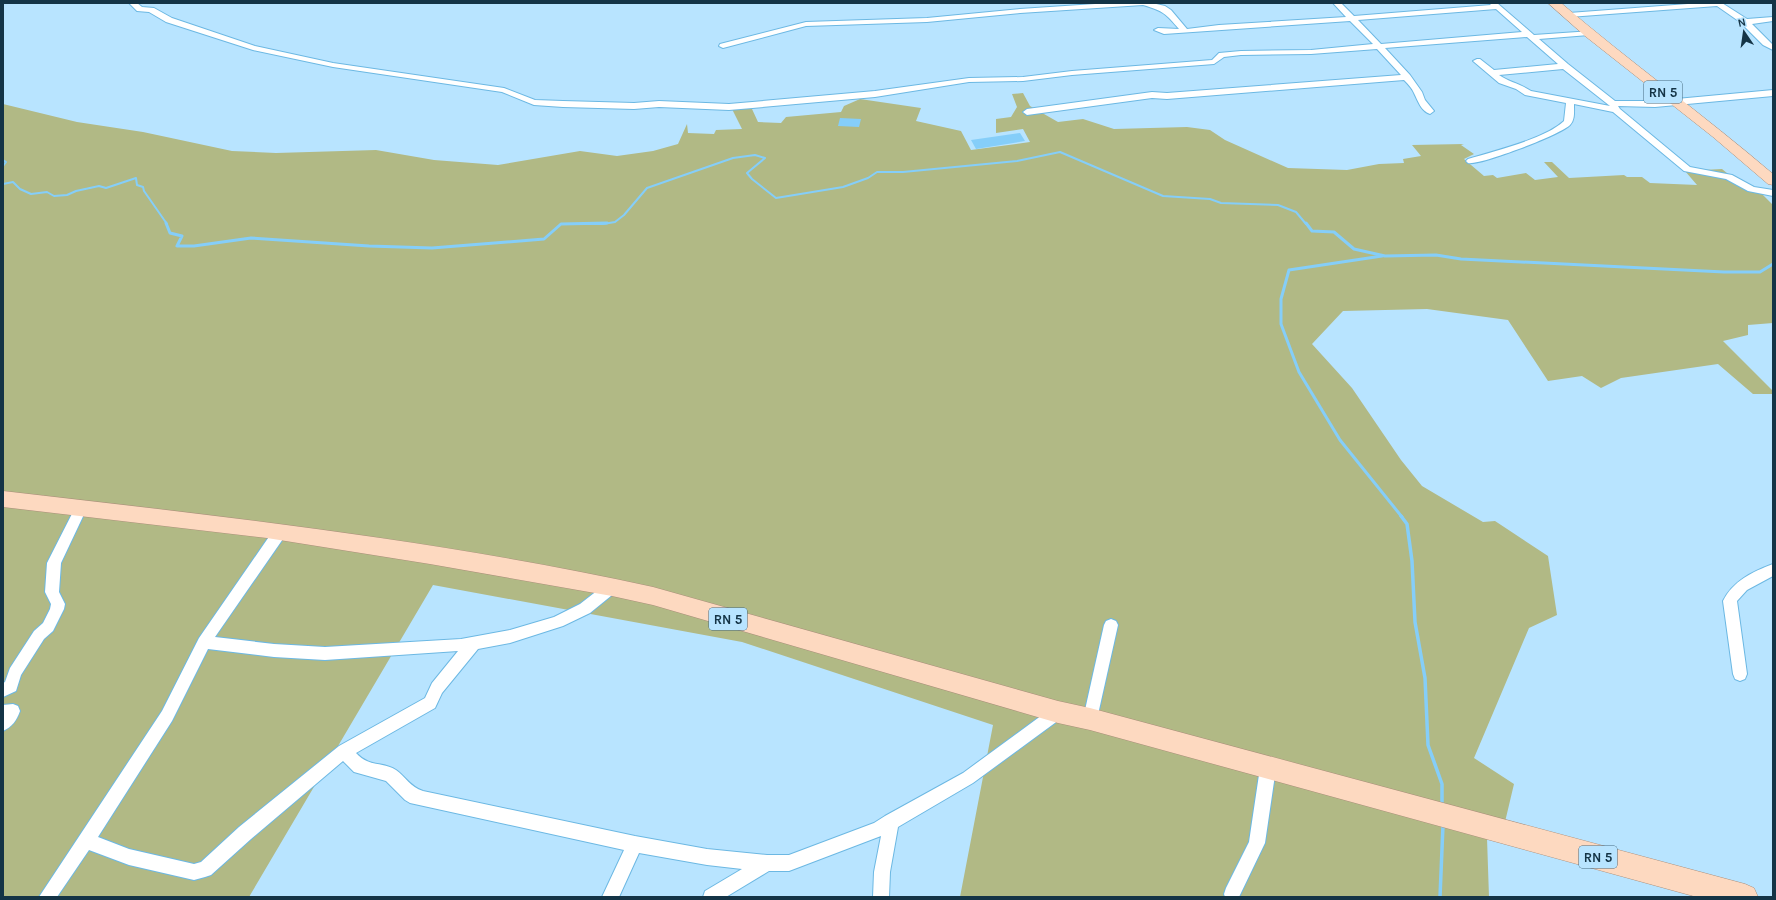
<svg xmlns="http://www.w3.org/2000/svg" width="1776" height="900" font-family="Karla,sans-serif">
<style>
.green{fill:#b1b985}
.water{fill:#85cef9}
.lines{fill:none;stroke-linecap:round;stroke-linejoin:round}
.stream-far2{stroke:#85cef9;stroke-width:2}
.stream-far1{stroke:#85cef9;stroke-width:3}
.stream{stroke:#85cef9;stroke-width:3.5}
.minor-casing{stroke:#6cb8e3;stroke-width:2}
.primary-casing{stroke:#ab8e7a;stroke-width:1}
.minor{fill:#fff;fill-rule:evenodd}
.primary{fill:#fdd9c0;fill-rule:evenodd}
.labels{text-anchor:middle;stroke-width:4;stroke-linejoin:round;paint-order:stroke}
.shield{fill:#b8e4ff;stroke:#45697e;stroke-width:1}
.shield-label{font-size:13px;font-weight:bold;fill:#143446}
</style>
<rect width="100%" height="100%" fill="#b8e4ff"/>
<path class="green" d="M1023,93L1030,106L1058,122L1083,119L1114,129L1187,127L1210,130L1225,140L1288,168L1347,170L1379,164L1404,163L1403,159L1421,156L1412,145L1464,144L1461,145L1474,154L1464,159L1484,176L1493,175L1497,178L1526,173L1535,180L1558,177L1544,162H1552L1569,178L1624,175L1627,177H1642L1650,183L1697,185L1685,171L1722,169L1749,191H1759L1773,205V323L1748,325V335L1723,341L1773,391V394H1753L1718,364L1621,378L1601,388L1582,376L1548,381L1508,320L1427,309L1343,311L1312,344L1352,388L1401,460L1422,486L1483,522L1495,521L1548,556L1557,615L1529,628L1474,758L1514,784L1500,843L1487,838L1489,897H960L993,725L742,642L433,585L249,897H3V104L77,122L143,132L232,151L276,153L376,150L434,160L498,165L580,151L617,156L653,151L678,144L687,124L688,133L714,134L716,130L742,129L732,109H752L758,122L781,123L786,117L841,112L844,106L860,99L921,108L916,121L961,131L971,150L1030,142L1023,129L996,133V119L1011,117L1017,107L1012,94Z"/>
<g class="water">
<path d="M840,118L861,119L859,127L838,126Z"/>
<path d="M1020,133L1025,141L976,149L971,140Z"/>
</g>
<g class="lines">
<g class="stream-far2">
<path d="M3,160L6,162L3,166"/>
<path d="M3,184L13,182L20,189L31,194L47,192L54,196L67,195L76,191L99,186L106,188L136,178L137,185L143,187L144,191L167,224"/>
<path d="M561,224H603L615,222L624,215L647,188L733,158L755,155L765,158L747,173L752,179L776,198L843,187L868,178L877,172H903L1017,161L1060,152L1163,196L1210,199L1221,203L1278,205L1296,212L1306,224"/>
</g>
<g class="stream-far1">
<path d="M166,223L170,233L182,236L177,246H194L251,238L369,246L432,248L544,239L561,224L607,223"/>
<path d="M1306,223L1312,231L1334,232L1354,249L1385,256L1436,255L1461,259L1724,272H1760L1773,264"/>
<path d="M1382,256L1289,270L1281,299V324L1299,372L1340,440L1402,517"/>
</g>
<g class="stream">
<path d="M1401,516L1407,524L1412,561L1415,622L1425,678L1428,745L1442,784V805"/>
<path d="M1440,897L1443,825"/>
</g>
<defs>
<g id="minor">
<path d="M129,3H137L142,7L154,8L172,18L255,46L333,63L504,88L535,100L563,101L634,103L659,101L729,104L875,91L969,78L1023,77L1072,71L1212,60L1219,53L1241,51L1311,50L1373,44L1350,21L1164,34L1154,30L1158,28L1179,29C1166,14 1164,11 1143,5L1020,13L927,22L806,26L723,48L719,46L720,44L806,22L927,18L1020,9L1110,3H1152L1165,6L1171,10L1187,29L1219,25L1346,17L1333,3H1341L1354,16L1491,5L1489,3H1497L1534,35L1592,31L1593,33L1589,35L1539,39L1568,64L1615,101H1655L1773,90V96L1655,107L1618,106L1620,109L1690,167L1732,175L1754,187L1773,190V196L1748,191L1726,179L1684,171L1613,112L1574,104C1574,112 1575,120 1570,125C1560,135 1479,166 1468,163L1466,161L1468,159C1494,151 1545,139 1564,121L1566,103L1525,95L1516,89L1499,83L1473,61L1477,59H1480L1494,70L1558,64L1527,37L1385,48L1410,75L1422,92L1425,100L1434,111L1430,114C1421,111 1418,101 1414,93C1412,88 1408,84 1404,80L1167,99L1152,98L1027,115L1023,112L1027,109L1152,92L1167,93L1401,75L1377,49L1311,54L1241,55L1224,57L1214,64L1072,75L1023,81L969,82L875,97L729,110L659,107L634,109L563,107L534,105L502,92L333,67L253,50L166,22L149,12L137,11ZM1496,9L1522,32L1381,44L1358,20ZM1563,69L1610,106L1531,91C1521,84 1509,82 1499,75Z"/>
<path d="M1701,3H1722L1747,19L1773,17V21L1752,24L1773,45V50L1763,45L1740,22L1717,6L1569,17L1565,15L1569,13Z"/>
<path d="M81,503L85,504L87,508L61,563L59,592L65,604L64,609L53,631L44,639L21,675L16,691L3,697V683L5,682L10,668L34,631L43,623L50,609L51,604L45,592L47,563L77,504Z"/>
<path d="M280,527L285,528L286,532L285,536L215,637L274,644L325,647L461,639L510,630L554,617L580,604L607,583L612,581L617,583L619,587L617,591L590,613L563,626L510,643L478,649L442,693L435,708L356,753C370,768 382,761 396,770C406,777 410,787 423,791L635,836L707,849L767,855H789L874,823L885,816L963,773L1053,707L1058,705L1063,707L1065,712L1063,717L973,783L898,827L890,872L889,897H873L874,872L881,836L789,871H769L726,897H703L705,891L742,869L707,865L639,853L619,897H602L624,850L410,803L405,800L386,781L354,772L343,761L251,839L211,875L205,877L194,880L129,865L89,850L57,897H39L162,711L199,638L275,528ZM208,649L274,657L325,660L458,651L432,683L425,698L339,746L239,827L201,862L194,864L129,849L98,837L172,721Z"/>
<path d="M1773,564V576L1747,590L1737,601L1747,674L1745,679L1740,681L1735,679L1733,674L1723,601C1733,581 1752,572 1773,564Z"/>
<path d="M1111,619L1116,621L1118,625L1097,719L1095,724L1090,726L1085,724L1083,719L1104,625L1106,621Z"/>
<path d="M13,704L18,706L20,711C17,720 12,727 3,731V705Z"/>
<path d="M1268,761L1273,763L1276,768L1265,843L1239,897H1225L1224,894L1226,888L1249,842L1260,768L1263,763Z"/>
</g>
<g id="primary">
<path d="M1548,3H1561C1630,62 1704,115 1773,174V185L1768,184L1713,137L1585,36Z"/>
<path d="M3,491C220,516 439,540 653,587L1058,701L1090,708L1745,884L1754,888L1758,897H1697L1090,730L1058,723L653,605L612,596L430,564L267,538L3,507Z"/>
</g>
</defs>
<use href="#minor" class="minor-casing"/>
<use href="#primary" class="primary-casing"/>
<use href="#minor" class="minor"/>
<use href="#primary" class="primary"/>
</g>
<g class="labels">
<g class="shield">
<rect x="1644" y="81" width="38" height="22" rx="3"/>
<rect x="709" y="608" width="38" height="22" rx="3"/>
<rect x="1579" y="846" width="38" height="22" rx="3"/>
</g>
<g class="shield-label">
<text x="1663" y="97">RN 5</text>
<text x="728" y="624">RN 5</text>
<text x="1598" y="862">RN 5</text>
</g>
</g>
<rect width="1776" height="900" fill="none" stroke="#143446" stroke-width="8"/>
<g transform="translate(1744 32) rotate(347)" stroke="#b8e4ff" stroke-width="3" paint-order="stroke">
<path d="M0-3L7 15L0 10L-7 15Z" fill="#143446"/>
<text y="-6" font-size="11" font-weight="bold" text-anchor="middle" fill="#143446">N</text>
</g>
</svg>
